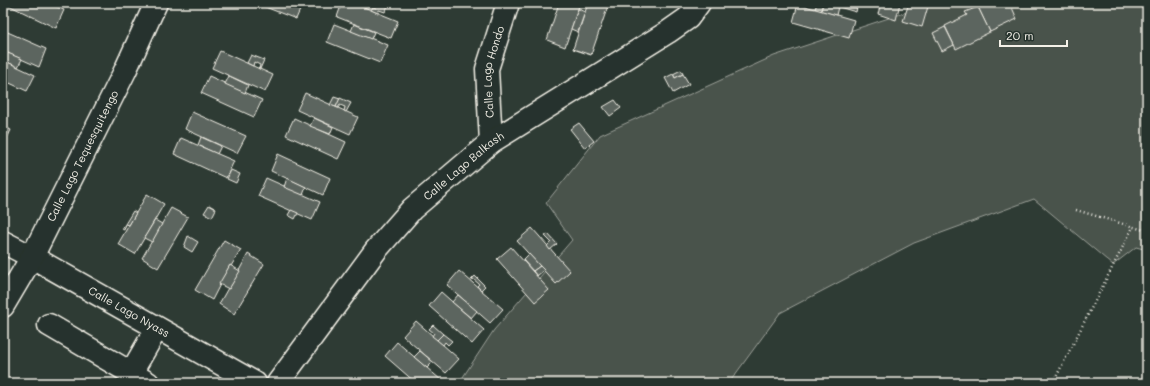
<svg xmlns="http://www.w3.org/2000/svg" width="1150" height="386" font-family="Mali,sans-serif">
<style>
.green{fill:#48524c;stroke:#9ea29a}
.building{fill:#5c655e;stroke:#f4f1e8}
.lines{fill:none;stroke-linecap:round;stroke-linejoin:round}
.minor-casing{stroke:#f4f1e8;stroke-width:25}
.path{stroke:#f4f1e8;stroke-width:2.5;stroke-dasharray:1 3;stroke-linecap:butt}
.minor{stroke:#26332d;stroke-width:22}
.labels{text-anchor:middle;stroke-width:3.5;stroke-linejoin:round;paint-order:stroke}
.street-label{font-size:11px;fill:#f4f1e8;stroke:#26332d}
</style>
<rect width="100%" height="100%" fill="#2e3b34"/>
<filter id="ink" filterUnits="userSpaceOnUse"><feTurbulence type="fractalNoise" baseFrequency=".025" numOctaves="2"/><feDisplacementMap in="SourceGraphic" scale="8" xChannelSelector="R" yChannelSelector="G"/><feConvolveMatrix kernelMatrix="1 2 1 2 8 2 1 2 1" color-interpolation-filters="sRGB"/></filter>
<g filter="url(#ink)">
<path class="green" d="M934,3H1147V250L1136,247L1113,265L1034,199L914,243L780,313L729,383H459L494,330L572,240L546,203L600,135L774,56Z"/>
<g class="building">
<path d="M4,3H48L64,10L56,28Z"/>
<path d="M255,3H303L296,19Z"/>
<path d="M342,3H354L398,21L391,38L337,17Z"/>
<path d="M378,3L388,6L385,12L379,10L378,13L371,10L373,7L376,8Z"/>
<path d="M559,3H580L565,47L547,40Z"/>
<path d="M588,3H609L591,55L573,49Z"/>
<path d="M817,3H823L821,11L815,9Z"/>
<path d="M823,3L838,7L836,15L821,11Z"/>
<path d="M825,3H858L856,12Z"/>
<path d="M881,3H900L896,20L878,14Z"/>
<path d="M909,3H929L922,27L903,21Z"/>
<path d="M987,3H1010L1017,19L990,32L978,7Z"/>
<path d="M798,4L854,20L849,38L793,22Z"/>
<path d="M978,7L990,32L956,49L945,26L967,15L965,12Z"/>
<path d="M578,9L585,12L578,32L571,29Z"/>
<path d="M334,24L388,45L380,63L327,42Z"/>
<path d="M354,24L374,32L371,39L351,31Z"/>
<path d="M945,27L954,45L942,51L933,33Z"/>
<path d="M3,30L46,49L39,67L3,51Z"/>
<path d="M3,51L22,59L18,67L3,60Z"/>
<path d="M220,51L273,75L265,92L212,68Z"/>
<path d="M251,55L264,60L260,69H259L260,65L254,62L253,66L247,63Z"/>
<path d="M3,60L35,75L27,91L3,80Z"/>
<path d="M681,70L683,74L675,78L673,74Z"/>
<path d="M673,74L675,78L683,74L689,84L673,93L665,78Z"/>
<path d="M209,76L262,100L254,117L201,93Z"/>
<path d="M229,76L248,85L245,93L225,84Z"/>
<path d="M305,93L358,117L350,134L297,110Z"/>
<path d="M334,97L340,99L336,107L330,105Z"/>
<path d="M340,98L351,103L346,112L344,111L345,107L340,105L338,108L336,107Z"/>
<path d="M615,100L621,108L610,116L603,107Z"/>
<path d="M192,112L246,136L237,153L185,129Z"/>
<path d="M294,118L346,142L338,159L286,135Z"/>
<path d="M314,118L333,127L330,134L310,126Z"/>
<path d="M579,123L594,141L585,148L570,129Z"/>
<path d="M3,126L11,130L3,147Z"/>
<path d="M201,137L221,146L217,154L198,145Z"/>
<path d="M181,138L234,161L226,178L174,154Z"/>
<path d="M278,154L330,178L323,195L271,171Z"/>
<path d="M231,170L240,174L236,183L227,179Z"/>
<path d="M266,178L320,202L312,220L258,196Z"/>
<path d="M287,178L306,187L303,195L284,187Z"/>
<path d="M147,194L164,204L135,254L118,244Z"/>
<path d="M209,205L216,209L212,217L204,213Z"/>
<path d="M171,208L188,217L158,268L142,258Z"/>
<path d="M291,210L298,213L295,219L288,215Z"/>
<path d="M133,211L136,213L129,225L126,224L124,230L122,229Z"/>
<path d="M155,220L162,224L152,242L144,238Z"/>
<path d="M532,228L570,271L556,284L517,241Z"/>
<path d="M548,234L557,244L550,250L547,246L551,242L545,236Z"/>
<path d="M188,236L198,242L192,252L184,247Z"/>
<path d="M224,240L241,250L231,266L230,265L212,300L195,290Z"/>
<path d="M511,247L549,290L535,302L497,259Z"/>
<path d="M248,254L264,264L234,314L219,304L228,288L229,289Z"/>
<path d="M529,254L540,266L533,271L523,260Z"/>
<path d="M230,265L240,271L229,289L219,284Z"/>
<path d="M540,266L544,270L537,276L533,271Z"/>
<path d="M459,271L503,309L490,323L447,285Z"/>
<path d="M475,276L485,286L481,290L477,286L479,284L473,279L471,280Z"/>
<path d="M441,292L484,330L472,344L429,306Z"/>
<path d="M458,295L477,311L471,318L452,302Z"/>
<path d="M416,321L459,359L446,373L403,336Z"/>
<path d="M433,325L443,334L437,340L432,336L434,333L429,329Z"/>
<path d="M443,334L452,341L448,345L445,342L443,345L437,340Z"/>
<path d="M397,342L441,380L438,383H416L385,356Z"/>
<path d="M420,351L433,362L427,368L414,357Z"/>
</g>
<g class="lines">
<defs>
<g id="minor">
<path id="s1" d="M491,142L487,69L508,3"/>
<path id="s2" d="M3,242L32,257L255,383"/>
<path id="s3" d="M3,306L32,257L125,71L156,3"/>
<path d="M49,325L148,383"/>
<path d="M131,373L157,328"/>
<path id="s4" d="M278,383L376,250L412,209L491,142L668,32L688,18L699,3"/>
</g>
</defs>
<use href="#minor" class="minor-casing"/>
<g class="path">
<path d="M1076,210L1147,231"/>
<path d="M1053,383L1133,227"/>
</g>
<use href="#minor" class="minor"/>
</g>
</g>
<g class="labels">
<g class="street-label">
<text dy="4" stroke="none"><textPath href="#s1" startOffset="71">Calle Lago Hondo</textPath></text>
<text dy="4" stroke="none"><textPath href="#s3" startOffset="170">Calle Lago Tequesquitengo</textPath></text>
<text dy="4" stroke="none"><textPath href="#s4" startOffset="287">Calle Lago Balkash</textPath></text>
<text dy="4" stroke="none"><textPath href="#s2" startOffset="144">Calle Lago Nyass</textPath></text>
</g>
</g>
<rect width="1150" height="386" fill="none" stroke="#26332d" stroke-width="16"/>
<rect x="8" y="8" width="1134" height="370" fill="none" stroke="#f4f1e8" stroke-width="1.5" filter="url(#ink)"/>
<path d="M1000 40v6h67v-6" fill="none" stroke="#f4f1e8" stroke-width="2"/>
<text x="1006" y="40" font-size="12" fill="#f4f1e8" stroke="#26332d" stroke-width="3" paint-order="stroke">20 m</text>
</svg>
